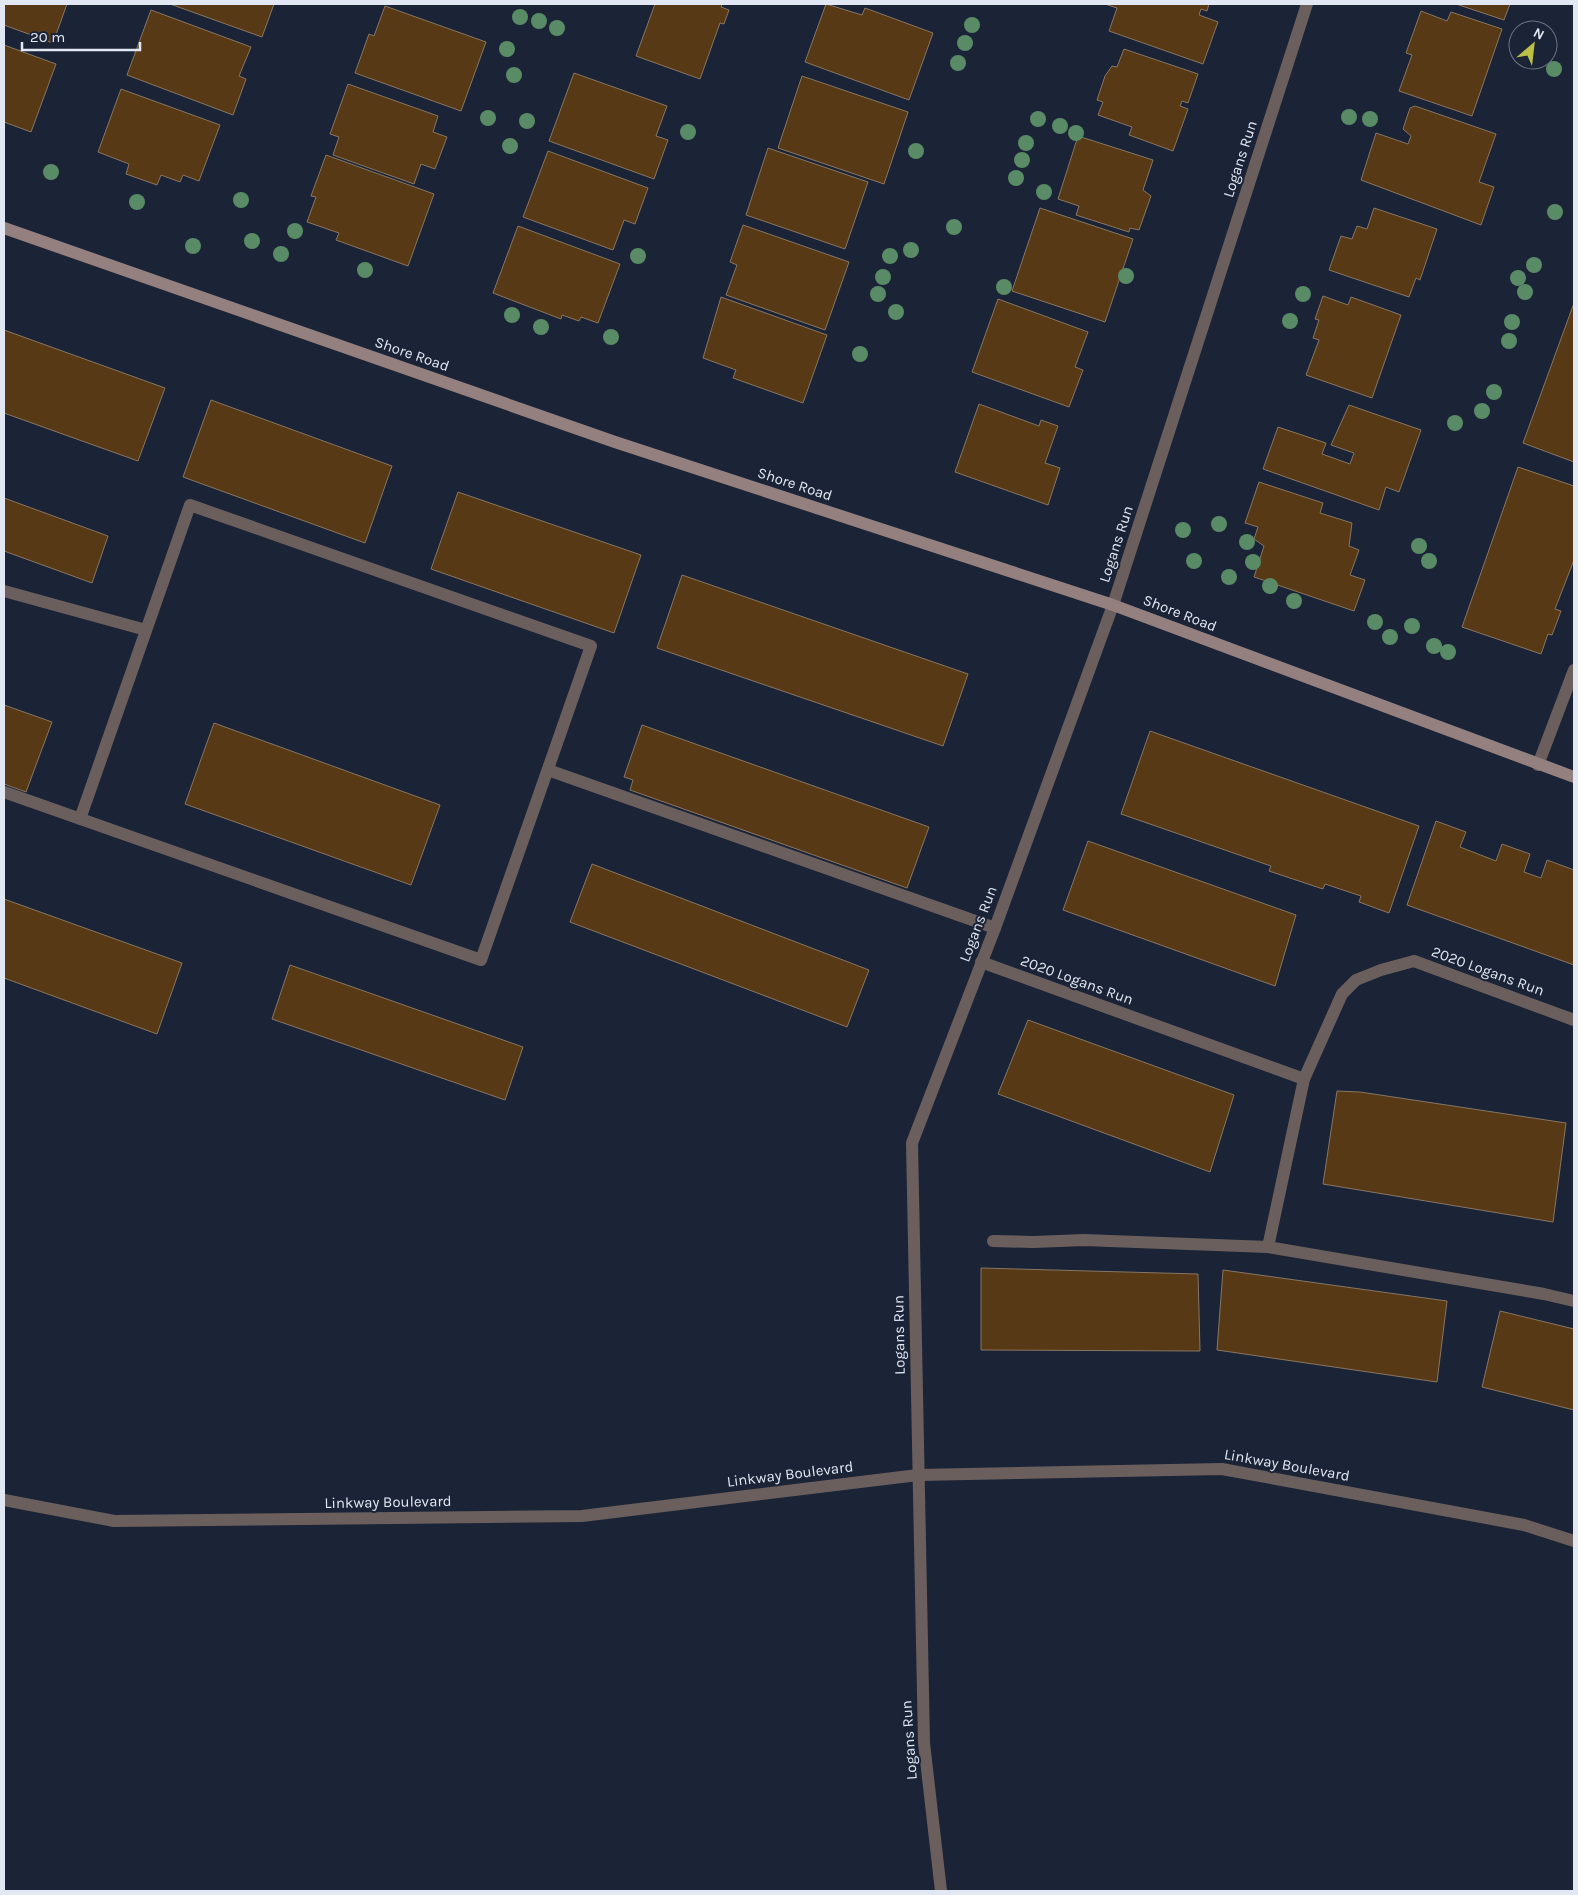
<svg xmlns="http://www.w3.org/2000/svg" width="1578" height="1895" font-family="Karla,sans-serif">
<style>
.building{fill:#583915;stroke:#887663}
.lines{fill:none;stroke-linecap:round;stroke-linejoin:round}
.lane{stroke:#6b5f5e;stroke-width:12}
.street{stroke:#6b5f5e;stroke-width:12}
.secondary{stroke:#94807e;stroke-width:12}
.tree{fill:#598b66}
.labels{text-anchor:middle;stroke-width:4;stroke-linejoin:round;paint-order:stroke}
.street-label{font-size:15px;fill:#e1e7f3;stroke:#1b2436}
</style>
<rect width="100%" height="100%" fill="#1b2436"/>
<g class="building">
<path d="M4,4H67L53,43L4,25Z"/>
<path d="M170,4H274L262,37Z"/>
<path d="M655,4H722L721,7L729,10L724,24L720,23L700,79L636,56Z"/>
<path d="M826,4L862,15L865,8L933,33L909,100L805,62Z"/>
<path d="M1105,4H1209L1207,11L1201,9L1199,15L1218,22L1203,64L1109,31L1117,8Z"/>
<path d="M1456,4H1510L1504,20Z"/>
<path d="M385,6L486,42L461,111L355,73L369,34L374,36Z"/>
<path d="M151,10L251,47L239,76L246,79L233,115L127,75Z"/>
<path d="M1421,11L1447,21L1451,12L1502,29L1472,116L1399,91L1412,55L1406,53Z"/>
<path d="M4,45L56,64L31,132L4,122Z"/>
<path d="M1124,49L1198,74L1188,103L1182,101L1180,106L1188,109L1173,151L1129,135L1132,127L1098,115L1103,102L1097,100L1105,76L1112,66L1117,67Z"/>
<path d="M574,73L667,106L656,136L668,140L654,179L549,141Z"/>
<path d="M802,76L908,112L884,184L778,148Z"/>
<path d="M348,84L438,116L433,132L447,137L435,169L421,164L414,184L333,155L339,137L330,134Z"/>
<path d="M121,89L220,125L199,181L183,175L180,182L161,175L157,185L126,174L129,164L98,152Z"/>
<path d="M1415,106L1496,134L1479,182L1494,187L1481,225L1361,180L1376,133L1408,144L1411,136L1403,129L1410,108Z"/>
<path d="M1078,136L1153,160L1143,190L1151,196L1139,230L1130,228L1129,232L1076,215L1079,206L1058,199Z"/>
<path d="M768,148L868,182L845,249L746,215Z"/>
<path d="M548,151L648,188L635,224L624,220L613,250L523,217Z"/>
<path d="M326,155L434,194L408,266L336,240L339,233L307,222L316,197L311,196Z"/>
<path d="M1040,208L1133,239L1105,322L1012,291Z"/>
<path d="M1374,208L1437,229L1420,280L1416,278L1409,297L1329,270L1341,236L1352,239L1357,226L1367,229Z"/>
<path d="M743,225L849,262L825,330L726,295L737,265L730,262Z"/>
<path d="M518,226L620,264L598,323L581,317L579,321L562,315L561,319L493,293Z"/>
<path d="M1323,296L1348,305L1351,297L1401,315L1372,398L1306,375L1319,340L1313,338L1319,320L1315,319Z"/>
<path d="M721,297L827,335L803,403L733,378L736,370L703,358Z"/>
<path d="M998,299L1088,332L1075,367L1083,370L1069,407L972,372Z"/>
<path d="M1574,303V462L1523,443Z"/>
<path d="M4,330L165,388L138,461L4,413Z"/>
<path d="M211,400L392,466L365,543L183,477Z"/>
<path d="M979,404L1039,426L1041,420L1058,426L1045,463L1060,468L1048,505L955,472Z"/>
<path d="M1349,405L1421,430L1399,492L1386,487L1379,510L1263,469L1278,427L1326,443L1322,454L1350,464L1354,453L1331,445Z"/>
<path d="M1518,467L1574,486V560L1555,609L1561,611L1552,635L1548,634L1541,654L1462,627Z"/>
<path d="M1259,482L1323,503L1320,513L1352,523L1349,546L1359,550L1350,575L1365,580L1354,611L1254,577L1264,546L1254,539L1258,527L1245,523Z"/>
<path d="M458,492L641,555L614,633L431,569Z"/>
<path d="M4,498L108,536L92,583L4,551Z"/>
<path d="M682,575L968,674L943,746L657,648Z"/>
<path d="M4,705L52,722L26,792L4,784Z"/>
<path d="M214,723L440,805L411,885L185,804Z"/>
<path d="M642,725L929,827L907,888L630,790L633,780L624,777Z"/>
<path d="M1150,731L1419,826L1389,913L1359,902L1361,896L1325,884L1323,889L1269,871L1271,866L1121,814Z"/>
<path d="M1436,821L1466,832L1460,847L1496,861L1502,844L1530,854L1524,872L1541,878L1547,860L1574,870V965L1407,905Z"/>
<path d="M1088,841L1296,915L1275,986L1063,910Z"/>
<path d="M592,864L869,970L847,1027L570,922Z"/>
<path d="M4,899L182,963L157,1034L4,978Z"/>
<path d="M290,965L523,1047L505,1100L272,1019Z"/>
<path d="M1028,1020L1234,1095L1210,1172L998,1094Z"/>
<path d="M1337,1091L1360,1092L1566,1123L1553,1222L1323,1184Z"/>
<path d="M981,1268L1198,1274L1200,1351L981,1350Z"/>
<path d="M1223,1270L1447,1301L1437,1382L1217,1350Z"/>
<path d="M1500,1311L1574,1329V1410L1482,1387Z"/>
</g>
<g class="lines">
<g class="lane">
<path d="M4,591L146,630"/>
<path d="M1538,765L1574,670"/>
<path d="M548,770L995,928"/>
<path d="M4,792L481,960L591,646L190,505L80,819"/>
<path d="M981,962L1304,1079"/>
<path d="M993,1241L1033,1242L1084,1240L1268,1247L1544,1294L1574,1301"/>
<path d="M1268,1247L1304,1079L1342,994L1356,980L1381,970L1414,961L1574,1020"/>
</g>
<g class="street">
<path d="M4,1500L114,1521L582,1516L918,1475L1222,1469L1524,1525L1574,1541"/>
<path d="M941,1891L924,1743L912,1143L995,928L1113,605L1307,4"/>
</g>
<path class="secondary" d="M4,228L615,442L1113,605L1574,777"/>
</g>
<g class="tree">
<circle cx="520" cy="17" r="8"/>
<circle cx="539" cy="21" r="8"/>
<circle cx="972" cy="25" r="8"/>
<circle cx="557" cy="28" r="8"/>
<circle cx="965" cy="43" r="8"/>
<circle cx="507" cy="49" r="8"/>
<circle cx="958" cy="63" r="8"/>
<circle cx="1554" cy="69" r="8"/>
<circle cx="514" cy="75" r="8"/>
<circle cx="1349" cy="117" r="8"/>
<circle cx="488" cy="118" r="8"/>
<circle cx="1038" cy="119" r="8"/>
<circle cx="1370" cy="119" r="8"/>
<circle cx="527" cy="121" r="8"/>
<circle cx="1060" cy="126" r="8"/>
<circle cx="688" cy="132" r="8"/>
<circle cx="1076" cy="133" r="8"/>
<circle cx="1026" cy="143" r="8"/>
<circle cx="510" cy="146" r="8"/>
<circle cx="916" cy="151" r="8"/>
<circle cx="1022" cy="160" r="8"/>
<circle cx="51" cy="172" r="8"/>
<circle cx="1016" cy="178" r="8"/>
<circle cx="1044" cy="192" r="8"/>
<circle cx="241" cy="200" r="8"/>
<circle cx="137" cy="202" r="8"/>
<circle cx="1555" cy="212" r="8"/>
<circle cx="954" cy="227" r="8"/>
<circle cx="295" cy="231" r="8"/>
<circle cx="252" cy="241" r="8"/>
<circle cx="193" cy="246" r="8"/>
<circle cx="911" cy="250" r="8"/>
<circle cx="281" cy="254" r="8"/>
<circle cx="638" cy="256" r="8"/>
<circle cx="890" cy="256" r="8"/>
<circle cx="1534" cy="265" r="8"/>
<circle cx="365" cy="270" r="8"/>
<circle cx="1126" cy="276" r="8"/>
<circle cx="883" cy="277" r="8"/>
<circle cx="1518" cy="278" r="8"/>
<circle cx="1004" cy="287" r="8"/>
<circle cx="1525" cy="292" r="8"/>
<circle cx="878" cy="294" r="8"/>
<circle cx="1303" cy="294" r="8"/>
<circle cx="896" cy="312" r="8"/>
<circle cx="512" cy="315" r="8"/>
<circle cx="1290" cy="321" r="8"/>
<circle cx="1512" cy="322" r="8"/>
<circle cx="541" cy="327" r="8"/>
<circle cx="611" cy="337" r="8"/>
<circle cx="1509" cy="341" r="8"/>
<circle cx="860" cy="354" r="8"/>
<circle cx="1494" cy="392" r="8"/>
<circle cx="1482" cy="411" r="8"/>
<circle cx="1455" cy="423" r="8"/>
<circle cx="1219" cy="524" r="8"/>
<circle cx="1183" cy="530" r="8"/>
<circle cx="1247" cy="542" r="8"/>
<circle cx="1419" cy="546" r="8"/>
<circle cx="1194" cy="561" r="8"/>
<circle cx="1429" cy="561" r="8"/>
<circle cx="1253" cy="562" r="8"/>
<circle cx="1229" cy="577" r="8"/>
<circle cx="1270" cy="586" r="8"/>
<circle cx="1294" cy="601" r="8"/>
<circle cx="1375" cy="622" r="8"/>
<circle cx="1412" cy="626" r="8"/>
<circle cx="1390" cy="637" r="8"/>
<circle cx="1434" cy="646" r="8"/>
<circle cx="1448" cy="652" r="8"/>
</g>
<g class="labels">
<g class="street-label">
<text transform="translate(1240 159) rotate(-72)" y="5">Logans Run</text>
<text transform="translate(412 354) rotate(19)" y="5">Shore Road</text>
<text transform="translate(795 484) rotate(18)" y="5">Shore Road</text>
<text transform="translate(1116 544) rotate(-72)" y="5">Logans Run</text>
<text transform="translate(1180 613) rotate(21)" y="5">Shore Road</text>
<text transform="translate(978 924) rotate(-69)" y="5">Logans Run</text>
<text transform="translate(1488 971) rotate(20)" y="5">2020 Logans Run</text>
<text transform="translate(1077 980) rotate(20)" y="5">2020 Logans Run</text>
<text transform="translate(899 1335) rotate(-91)" y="5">Logans Run</text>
<text transform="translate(1287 1465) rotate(10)" y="5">Linkway Boulevard</text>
<text transform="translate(790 1474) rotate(-7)" y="5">Linkway Boulevard</text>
<text transform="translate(388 1502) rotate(-1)" y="5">Linkway Boulevard</text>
<text transform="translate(909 1740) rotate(-94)" y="5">Logans Run</text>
</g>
</g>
<rect width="1578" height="1895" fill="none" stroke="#e1e7f3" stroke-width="10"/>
<g transform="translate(1533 45) rotate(28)"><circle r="24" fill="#1b2436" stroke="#6a7282"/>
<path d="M0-4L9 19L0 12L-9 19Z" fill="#bcbf43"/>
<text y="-8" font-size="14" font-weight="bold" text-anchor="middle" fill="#e1e7f3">N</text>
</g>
<path d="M22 42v8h118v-8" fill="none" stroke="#e1e7f3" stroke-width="2.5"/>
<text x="30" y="42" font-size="15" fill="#e1e7f3" stroke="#1b2436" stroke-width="4" paint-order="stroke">20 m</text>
</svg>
